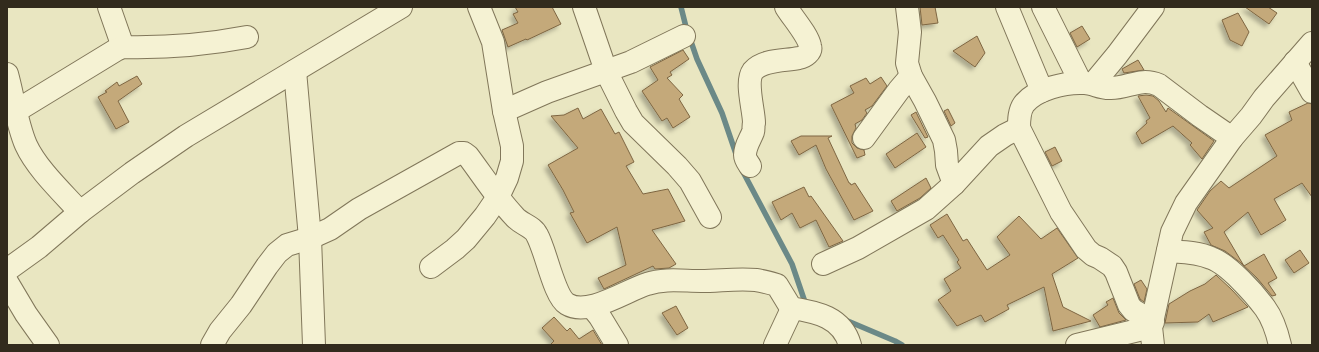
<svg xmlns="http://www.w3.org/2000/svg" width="1319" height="352" font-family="'Roboto Serif',serif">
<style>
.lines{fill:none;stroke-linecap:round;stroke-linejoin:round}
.stream{stroke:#6b8987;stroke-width:5.5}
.building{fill:#c4a97a;stroke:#7e6642;filter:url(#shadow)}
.minor-casing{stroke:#81775a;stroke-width:24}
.minor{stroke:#f5f2d3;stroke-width:22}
</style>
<defs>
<filter id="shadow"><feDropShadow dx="-3.5" dy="3.5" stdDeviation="2" flood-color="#0004"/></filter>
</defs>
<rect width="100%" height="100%" fill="#e9e6c1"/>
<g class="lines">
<g class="stream">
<path d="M681,7L686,27L697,59L722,113L736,154"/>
<path d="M742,170L792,264L806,305"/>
<path d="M843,319L895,341L902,345"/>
</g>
</g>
<g class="building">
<path d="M515,7H552L561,24L527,40L526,39L508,47L502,30L518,23L513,14L518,12Z"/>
<path d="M920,7H935L938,23L922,25Z"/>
<path d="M1245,7H1268L1277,13L1269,24Z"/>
<path d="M1238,13L1249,32L1242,46L1230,40L1222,20Z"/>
<path d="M1082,26L1090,39L1077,47L1070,33Z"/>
<path d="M977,36L985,53L975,67L953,51Z"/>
<path d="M683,50L689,59L670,72L672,75L667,78L683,95L679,99L690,117L673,128L667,118L662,121L642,91L658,80L650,67Z"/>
<path d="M1138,60L1144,70L1124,73L1122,69Z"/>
<path d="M137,76L142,84L118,101L129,122L116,129L98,97L107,92L105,91L117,82L119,86Z"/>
<path d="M881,77L887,86L872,106L865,110L867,113L862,120L855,124L856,128L852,136V143L857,148L864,150L865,155L857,158L831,105L854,93L850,86L866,78L870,84Z"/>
<path d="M1146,95L1153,96L1159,101L1166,112L1168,108L1214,141L1202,159L1190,145L1192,143L1173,126L1142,144L1136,133L1147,123L1146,121L1150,118L1138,96Z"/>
<path d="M1308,103L1312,104V197L1302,183L1274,199L1286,220L1261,235L1248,212L1224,232L1244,266L1264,254L1277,278L1268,283L1276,295L1272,296L1257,278L1241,263L1225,251L1211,245L1204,232L1213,228L1197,210L1210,191L1221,181L1229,188L1277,156L1265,135L1292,120L1289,112Z"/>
<path d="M578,108L583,119L601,109L615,134L619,132L634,162L626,166L643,194L668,189L685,221L652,230L676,264L669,268L655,269L653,266L604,289L598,278L626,265L617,227L587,243L570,213L574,212L563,190L548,165L578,148L551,116L564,115Z"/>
<path d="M948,109L955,123L951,126L944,111Z"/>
<path d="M916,112L928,137L925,138L911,115Z"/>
<path d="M917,133L926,147L895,168L886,154Z"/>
<path d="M801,136H832L828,138L849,183H850L851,185L855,183L873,211L854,220L826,169L816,145L799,155L791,141Z"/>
<path d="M1055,147L1062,161L1052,166L1045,152Z"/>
<path d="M926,178L931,188L920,198L897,211L891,201Z"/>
<path d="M804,187L809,197L811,196L843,241L829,247L816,220L800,228L792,213L781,220L772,202Z"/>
<path d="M947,214L963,241L967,239L987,270L1010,255L997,237L1019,216L1041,239L1057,228L1078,258L1052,274L1063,307L1091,321L1053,331L1044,287L1007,305L1009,309L985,322L981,315L957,326L938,300L951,291L944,279L961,268L957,262L959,260L943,235L938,238L930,225Z"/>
<path d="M1300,250L1309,263L1294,273L1285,260Z"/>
<path d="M1216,275L1231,289L1248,307L1213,322L1209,314L1198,322L1165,323L1169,304L1190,291L1205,284Z"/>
<path d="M1141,280L1147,289L1144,302L1140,299L1134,284Z"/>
<path d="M1113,298L1119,313L1126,320L1100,327L1093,315L1108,305L1106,302Z"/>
<path d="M676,306L688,328L677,335L662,313Z"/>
<path d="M554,317L567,331L570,328L579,339L593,330L602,345H550L554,341L542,328Z"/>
</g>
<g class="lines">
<defs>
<g id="minor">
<path d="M109,7L123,47"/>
<path d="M584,7L606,71L626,111L633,123L677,166L690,181L710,217"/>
<path d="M907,7L910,32L907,63L911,76L925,101L944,140L946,151L947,165L954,184"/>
<path d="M1007,7L1042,91"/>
<path d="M1043,7L1081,83"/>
<path d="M1295,62L1312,92"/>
<path d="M295,71L310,238L314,345"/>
<path d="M7,74C13,96 17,124 26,145C37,169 63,193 80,212"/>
<path d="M1093,84L1117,55L1153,7"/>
<path d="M16,111L116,50L123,47C166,48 205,45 247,37"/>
<path d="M504,111L547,92L631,62L684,36"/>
<path d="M864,138L899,90L911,76"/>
<path d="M750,166C748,163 745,159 745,155C745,146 750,140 753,132C754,129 753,126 754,123C754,110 745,82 753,71C763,59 786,61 799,58C805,57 812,52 810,46C808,35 792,17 786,7"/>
<path d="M1168,251C1182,252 1198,252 1211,258C1228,264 1254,293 1265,308C1273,319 1277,332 1280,345"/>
<path d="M823,264L858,248L926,209L954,184L989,146L1005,135L1019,128"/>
<path d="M431,267L455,249L466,239L485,216L498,197L507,178L512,161V146L504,111L493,42L479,7"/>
<path d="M7,270L39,247L80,212L132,173L186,136L401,7"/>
<path d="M7,282L26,314L48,345"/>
<path d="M592,307L600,317L617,345"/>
<path d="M1153,322L1133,310L1129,305L1116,272L1112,266L1100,258L1093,255L1086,249L1061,212L1019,128C1019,120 1019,111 1024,104C1036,89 1065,82 1084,83C1093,83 1101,89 1111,88C1129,88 1140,77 1159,85L1200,116L1232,138"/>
<path d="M212,345L220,331L241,305L267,266L277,253L287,245L310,238L330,229L359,209L459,153H464L468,156C483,176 497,198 514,216C520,224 533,226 537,235C546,251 554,296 567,304C588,317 627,290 647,284C665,278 683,281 701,281C719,281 738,278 756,280C763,281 770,283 777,285L791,308C817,312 842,317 850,345"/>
<path d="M775,345L790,313L791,308"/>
<path d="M1077,345L1151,327"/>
<path d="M1153,345L1151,327L1172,232L1186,203L1232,138L1251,116L1264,98L1312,43"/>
</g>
</defs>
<use href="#minor" class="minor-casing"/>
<use href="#minor" class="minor"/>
</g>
<rect width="1319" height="352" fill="none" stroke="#322b1d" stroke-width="16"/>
</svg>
